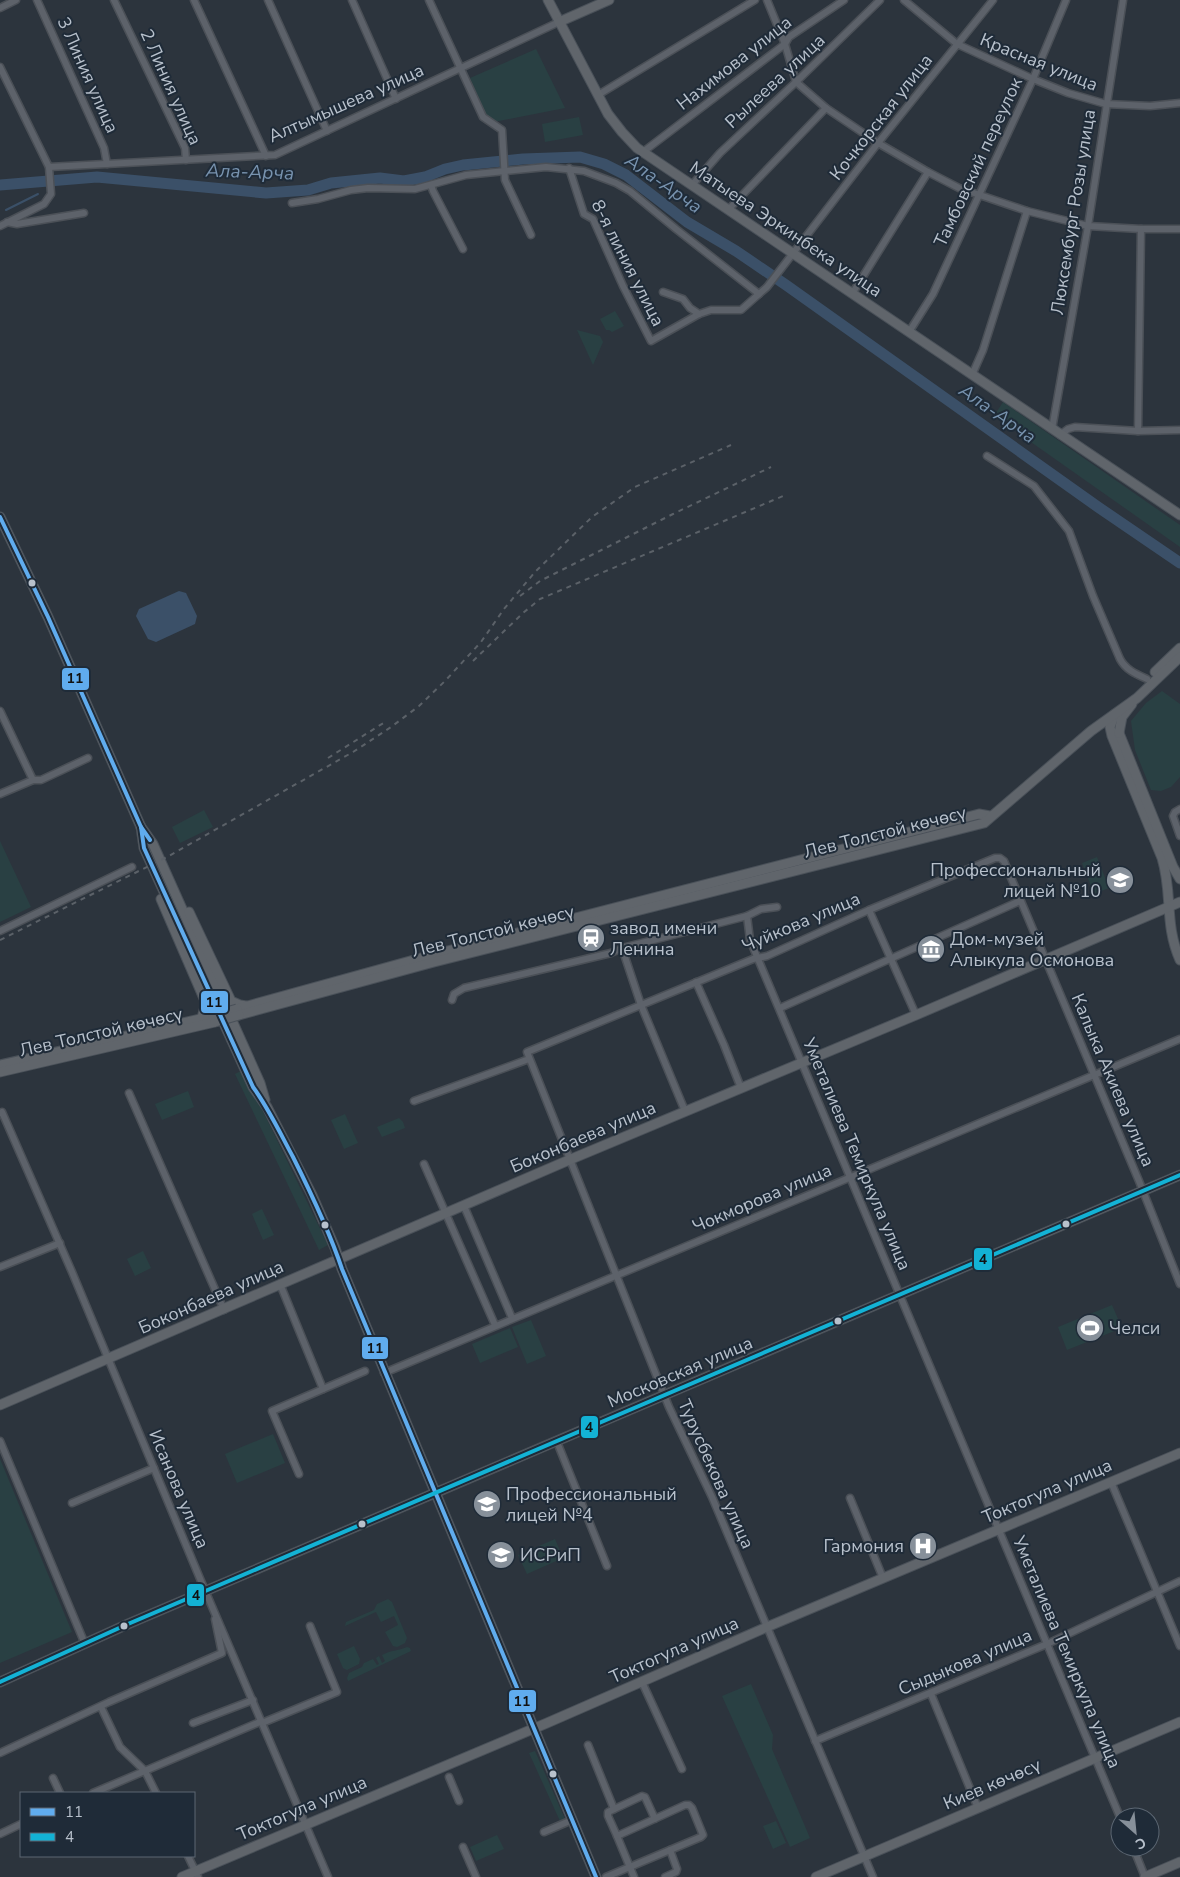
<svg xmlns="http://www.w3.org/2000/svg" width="1180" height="1877" font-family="'Nunito Sans',sans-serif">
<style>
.green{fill:#294043}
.water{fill:#3b5068}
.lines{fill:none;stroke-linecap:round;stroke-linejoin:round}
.stream{stroke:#3b5068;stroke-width:2}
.river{stroke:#3b5068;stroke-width:11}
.minor-casing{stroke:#4b5057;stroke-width:9}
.major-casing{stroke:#4a5159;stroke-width:11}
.minor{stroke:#5d626a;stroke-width:6}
.major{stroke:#60656b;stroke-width:9}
.rail{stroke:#5b6168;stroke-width:2;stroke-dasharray:5 5;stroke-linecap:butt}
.major-bridge-casing{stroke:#4a5159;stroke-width:11;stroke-linecap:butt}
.major-bridge{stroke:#60656b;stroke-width:9}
.bus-1-casing{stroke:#1f2b38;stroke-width:8}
.bus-2-casing{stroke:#1f2b38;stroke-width:8}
.bus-1{stroke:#60acee;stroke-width:4}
.bus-2{stroke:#13b2d5;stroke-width:4}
.bus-dot{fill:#b8c1cc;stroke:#1f2b38;stroke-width:2}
.labels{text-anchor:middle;stroke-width:4;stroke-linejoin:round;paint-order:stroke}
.street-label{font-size:18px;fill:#b8c1cc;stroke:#1f2b38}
.poi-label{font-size:18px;fill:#b8c1cc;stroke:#1f2b38;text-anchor:start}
.water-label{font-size:19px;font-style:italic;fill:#7893af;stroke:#1f2b38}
.line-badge{stroke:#1f2b38;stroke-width:2}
.pale-badge-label{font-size:14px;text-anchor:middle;font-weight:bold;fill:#111}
</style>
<rect width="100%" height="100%" fill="#2c343d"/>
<g class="green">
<path d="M536,49L565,108L489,123L470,78Z"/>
<path d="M579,117L583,135L545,142L542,124Z"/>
<path d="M615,311L624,326L612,332L609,330H606L600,319Z"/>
<path d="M577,330L600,336L603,342L593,365Z"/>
<path d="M1003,402L1180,525V547L994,416Z"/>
<path d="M1162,691L1180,704V777L1171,787L1161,791L1151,790L1135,750L1131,721L1146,703Z"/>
<path d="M204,810L213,827L180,843L172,827Z"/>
<path d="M0,841L31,907L0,922Z"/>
<path d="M1097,857L1109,888L1094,894L1082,863Z"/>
<path d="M243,1070L328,1245L319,1250L235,1074Z"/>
<path d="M188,1091L194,1107L162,1120L155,1104Z"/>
<path d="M345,1114L358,1143L344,1149L331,1120Z"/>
<path d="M399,1118L403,1122L405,1128L382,1137L377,1127Z"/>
<path d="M262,1209L274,1235L263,1240L252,1214Z"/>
<path d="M143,1251L151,1268L135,1276L127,1259Z"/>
<path d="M1112,1305L1122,1328L1067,1350L1058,1327Z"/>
<path d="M531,1320L546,1356L527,1364L512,1327Z"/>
<path d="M510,1328L518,1347L480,1363L472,1344Z"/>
<path d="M273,1434L285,1463L237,1483L225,1454Z"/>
<path d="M0,1459L72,1632L0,1663Z"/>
<path d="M555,1539L563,1558L527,1574L518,1555Z"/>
<path d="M388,1599L392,1602L407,1638L405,1643L397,1647L393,1646L385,1632L398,1625L394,1616L381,1622L376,1612L345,1626L346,1622L374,1610L377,1604Z"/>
<path d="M354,1646L360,1659L359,1664L347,1670L343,1668L337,1654Z"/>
<path d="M407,1647L410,1648L411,1651L348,1681L347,1678L349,1673L362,1667L364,1663L373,1659L377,1665L379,1664L376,1658L379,1656L382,1663L385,1661L382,1655C391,1650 398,1651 407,1647Z"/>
<path d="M751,1684L773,1735L772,1749L810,1838L790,1847L722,1696Z"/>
<path d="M535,1751L565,1819L560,1821L529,1753Z"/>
<path d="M776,1821L786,1843L773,1849L763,1826Z"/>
<path d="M497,1835L504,1849L476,1861L470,1847Z"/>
</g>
<path class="water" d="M179,591L186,593L197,616L195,624L156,642L148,639L136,616L139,609Z"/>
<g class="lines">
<path class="stream" d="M6,210L38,194"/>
<path class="river" d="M0,185L97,177L266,193L308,190L331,183L380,178L404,181L425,177L445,169L463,165L523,159L580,157L604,164L626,175L687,222L736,251L786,285L1098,507L1180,563"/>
<defs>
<g id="minor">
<path d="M37,0L104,148L107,164"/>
<path d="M114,0L185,148L186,160"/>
<path d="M194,0L266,156"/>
<path d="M268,0L327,131"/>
<path d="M352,0L396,99"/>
<path d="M429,0L483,117L502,130L505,180L531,235"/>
<path d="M767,0L785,44L796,82L826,108L878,143L928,172L959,188L1027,211L1088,226L1141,229H1180"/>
<path d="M904,0L957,44L1033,79L1068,93L1106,104L1150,106L1180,103"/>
<path d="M0,8L16,0"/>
<path d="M0,67L49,167L51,194L44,204L0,226"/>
<path d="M598,95L755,0"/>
<path d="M643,152L785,44L789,37L844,0"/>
<path d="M49,167L275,155L559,22"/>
<path d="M569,168L584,214L593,219L623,286L651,341L699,314L711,310H741L759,294"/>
<path d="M431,185L433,191L463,249"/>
<path d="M692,185L720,153L796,82L880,0"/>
<path d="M292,203L318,199L351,190L368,188L415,189L466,175L546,167L584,171L616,183L630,191L676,229L759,294L767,287L878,143L993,0"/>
<path d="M728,210L826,108"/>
<path d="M7,222L17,224L84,213"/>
<path d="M663,292L683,299L690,308L699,314"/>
<path d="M852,294L928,172"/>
<path d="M909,332L933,294L1033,79L1066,0"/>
<path d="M972,375L983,350L1027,211"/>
<path d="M1052,429L1088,226L1123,0"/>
<path d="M1138,431L1141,229"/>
<path d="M1060,435L1068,429L1075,427L1138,431L1180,430"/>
<path d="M987,456L1034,486L1069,531L1093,596L1120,659C1126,670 1136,674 1147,679"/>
<path d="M0,711L33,780"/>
<path d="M0,794L33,780H41L88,758"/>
<path d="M1180,809L1175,812L1173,816L1180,836"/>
<path d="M869,910L916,1015"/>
<path d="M747,916L750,940L1120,1817"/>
<path d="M0,931L132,867"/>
<path d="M622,948L641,1005L685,1111"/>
<path d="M696,982L724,1045L741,1088"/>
<path d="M452,1000L454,994L464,988L611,953L622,948L747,916L761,909L777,907"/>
<path d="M780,1008L1020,901"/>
<path d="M129,1093L224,1310"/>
<path d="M414,1101L529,1059"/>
<path d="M0,1113L2,1112L72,1272L201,1581L328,1877"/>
<path d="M424,1164L495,1325"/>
<path d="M464,1206L512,1318"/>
<path d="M0,1267L60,1243"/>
<path d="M280,1284L323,1389"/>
<path d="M384,1373L1180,1039"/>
<path d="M0,1441L85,1644"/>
<path d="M557,1442L607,1566"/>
<path d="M299,1474L272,1411L365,1371"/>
<path d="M1111,1482L1180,1646"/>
<path d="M850,1498L883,1578"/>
<path d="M72,1503L154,1468"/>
<path d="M642,1682L682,1769"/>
<path d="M931,1694L978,1808"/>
<path d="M101,1707L120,1747L145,1771L156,1793"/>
<path d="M193,1723L253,1700"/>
<path d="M262,1723L337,1692L310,1626"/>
<path d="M815,1741L1047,1644L1180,1581"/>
<path d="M588,1745L614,1809"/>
<path d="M0,1753L109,1702L222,1653L215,1619"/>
<path d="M449,1777L459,1801"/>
<path d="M53,1778L60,1793"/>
<path d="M93,1793L262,1721"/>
<path d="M544,1832L572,1820"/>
<path d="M0,1834L21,1824"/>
<path d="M617,1836L634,1877"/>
<path d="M463,1847L476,1877"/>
<path d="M1133,1847L1145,1877"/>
<path d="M188,1856L198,1877"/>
<path d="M606,1877L701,1837L703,1835L692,1808L689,1805H685L617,1836L608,1816V1812L642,1796L645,1797L655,1819"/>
<path d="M665,1877L676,1872L677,1869L670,1850"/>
<path d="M873,1877L712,1497L669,1407L527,1052L753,959L767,956L869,910L995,858H1000L1004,861L1139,1181L1180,1284"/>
</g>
<g id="major">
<path d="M548,0L608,114L622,132L637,148L1180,515"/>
<path d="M559,22L609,0"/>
<path d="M0,517L48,617L141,827L153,844L260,1083L265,1100"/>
<path d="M1155,672L1180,648"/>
<path d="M1115,714L1110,727L1112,736L1162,858C1173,894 1164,924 1180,960"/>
<path d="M1119,733L1173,867L1180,879"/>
<path d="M1119,733L1122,717L1132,704"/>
<path d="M141,827L144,848L253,1087L267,1107L312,1195L335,1248L342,1269L596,1877"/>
<path d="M161,899L206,1003L202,1018"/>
<path d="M189,912L231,1001L240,1005L246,1006"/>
<path d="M237,1009L432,955L979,814L990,816"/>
<path d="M239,1015L434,962L984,823L1091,731L1137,698L1180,657"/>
<path d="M0,1065L213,1016"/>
<path d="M0,1072L215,1022"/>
<path d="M0,1405L569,1160L916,1015L1180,902"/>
<path d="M0,1682L128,1624L1180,1175"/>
<path d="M182,1877L547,1723L767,1627L1180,1453"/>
<path d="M816,1877L1180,1722"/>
<path d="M1145,1877L1180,1862"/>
</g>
</defs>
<use href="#minor" class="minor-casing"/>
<use href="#major" class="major-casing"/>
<use href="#minor" class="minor"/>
<use href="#major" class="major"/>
<g class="rail">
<path d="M520,596L540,581L673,514L771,467"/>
<path d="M473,661L523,613L540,599L783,496"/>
<path d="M328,758L385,722"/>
<path d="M0,940L167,857L353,752L391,727L419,706L445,681L481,642L504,609L535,572L592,517L635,487L731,445"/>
</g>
<defs>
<g id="major-bridge">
<path d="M213,1016L237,1009"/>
<path d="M215,1022L239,1015"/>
</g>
</defs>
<use href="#major-bridge" class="major-bridge-casing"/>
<use href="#major-bridge" class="major-bridge"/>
<defs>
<g id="bus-1">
<path d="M0,517L48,617L141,827L150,840"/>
<path d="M141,827L144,848L253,1087C269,1109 280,1133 293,1157C311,1193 329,1230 342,1269L596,1877"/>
</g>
<path id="bus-2" d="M0,1682L128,1624L1180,1175"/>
</defs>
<use href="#bus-1" class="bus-1-casing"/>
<use href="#bus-2" class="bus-2-casing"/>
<use href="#bus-1" class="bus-1"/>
<use href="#bus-2" class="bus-2"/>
</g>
<defs>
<symbol id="university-disc" viewBox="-11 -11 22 22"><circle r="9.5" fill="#87909a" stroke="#1f2b38"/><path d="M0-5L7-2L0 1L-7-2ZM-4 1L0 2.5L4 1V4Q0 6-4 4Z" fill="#fff"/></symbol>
<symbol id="station-disc" viewBox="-11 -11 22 22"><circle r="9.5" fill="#87909a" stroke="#1f2b38"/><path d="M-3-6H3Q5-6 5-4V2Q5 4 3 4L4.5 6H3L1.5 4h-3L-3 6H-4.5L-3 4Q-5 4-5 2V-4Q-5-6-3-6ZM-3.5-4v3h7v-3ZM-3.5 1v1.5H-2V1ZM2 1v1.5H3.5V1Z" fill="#fff"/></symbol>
<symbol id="museum-disc" viewBox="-11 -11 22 22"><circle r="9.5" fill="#87909a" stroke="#1f2b38"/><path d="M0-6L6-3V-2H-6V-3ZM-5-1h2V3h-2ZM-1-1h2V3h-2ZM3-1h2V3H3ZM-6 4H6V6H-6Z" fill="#fff"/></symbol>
<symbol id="stadium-disc" viewBox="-11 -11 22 22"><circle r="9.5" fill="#87909a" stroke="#1f2b38"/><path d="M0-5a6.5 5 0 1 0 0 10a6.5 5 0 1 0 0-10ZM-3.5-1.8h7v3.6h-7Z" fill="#fff"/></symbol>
<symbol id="hospital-disc" viewBox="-11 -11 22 22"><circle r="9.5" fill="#87909a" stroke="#1f2b38"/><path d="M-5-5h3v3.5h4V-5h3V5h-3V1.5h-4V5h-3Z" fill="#fff"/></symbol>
</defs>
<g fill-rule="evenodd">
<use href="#university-disc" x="1104" y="864" width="32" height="32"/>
<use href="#station-disc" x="575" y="922" width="32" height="32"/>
<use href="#museum-disc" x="915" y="933" width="32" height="32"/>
<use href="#stadium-disc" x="1074" y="1312" width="32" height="32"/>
<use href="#university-disc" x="471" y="1488" width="32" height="32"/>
<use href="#hospital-disc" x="907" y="1530" width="32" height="32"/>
<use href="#university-disc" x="485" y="1539" width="32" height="32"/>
</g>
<g class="bus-dot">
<circle cx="32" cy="583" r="4.5"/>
<circle cx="1066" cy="1224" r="4.5"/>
<circle cx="325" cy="1225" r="4.5"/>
<circle cx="838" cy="1321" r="4.5"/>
<circle cx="362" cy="1524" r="4.5"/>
<circle cx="124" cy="1626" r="4.5"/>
<circle cx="553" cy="1774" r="4.5"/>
</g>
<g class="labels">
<g class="street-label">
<text transform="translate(1039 62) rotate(22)" y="6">Красная улица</text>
<text transform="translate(734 63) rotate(-38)" y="6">Нахимова улица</text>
<text transform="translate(88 75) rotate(66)" y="6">3 Линия улица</text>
<text transform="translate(775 81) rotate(-43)" y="6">Рылеева улица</text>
<text transform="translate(171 87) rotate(66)" y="6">2 Линия улица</text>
<text transform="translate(346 103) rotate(-24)" y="6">Алтымышева улица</text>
<text transform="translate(881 117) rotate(-52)" y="6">Кочкорская улица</text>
<text transform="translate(978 162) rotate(-65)" y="6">Тамбовский переулок</text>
<text transform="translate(1073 212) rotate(-81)" y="6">Люксембург Розы улица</text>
<text transform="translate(786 229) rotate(34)" y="6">Матыева Эркинбека улица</text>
<text transform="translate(628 263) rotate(63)" y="6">8-я линия улица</text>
<text transform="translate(885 832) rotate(-14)" y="6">Лев Толстой көчөсү</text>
<text transform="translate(801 922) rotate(-23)" y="6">Чуйкова улица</text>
<text transform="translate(493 931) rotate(-14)" y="6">Лев Толстой көчөсү</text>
<text transform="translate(101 1032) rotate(-13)" y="6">Лев Толстой көчөсү</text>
<text transform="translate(1113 1080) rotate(67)" y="6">Калыка Акиева улица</text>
<text transform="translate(583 1137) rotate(-23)" y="6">Боконбаева улица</text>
<text transform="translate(857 1154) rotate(67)" y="6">Уметалиева Темиркула улица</text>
<text transform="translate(762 1198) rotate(-23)" y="6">Чокморова улица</text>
<text transform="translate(211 1297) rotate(-24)" y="6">Боконбаева улица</text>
<text transform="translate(680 1372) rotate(-23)" y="6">Московская улица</text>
<text transform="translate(716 1474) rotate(66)" y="6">Турусбекова улица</text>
<text transform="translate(179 1489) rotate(67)" y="6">Исанова улица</text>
<text transform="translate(1047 1491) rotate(-23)" y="6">Токтогула улица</text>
<text transform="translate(674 1650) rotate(-24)" y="6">Токтогула улица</text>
<text transform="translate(1067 1652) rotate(67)" y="6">Уметалиева Темиркула улица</text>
<text transform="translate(965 1662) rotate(-23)" y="6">Сыдыкова улица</text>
<text transform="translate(992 1784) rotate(-23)" y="6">Киев көчөсү</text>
<text transform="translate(302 1808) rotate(-23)" y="6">Токтогула улица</text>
</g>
<g class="poi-label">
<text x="1101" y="876" text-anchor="end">Профессиональный<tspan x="1101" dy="21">лицей №10</tspan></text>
<text x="610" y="934">завод имени<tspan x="610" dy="21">Ленина</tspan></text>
<text x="950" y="945">Дом-музей<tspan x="950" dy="21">Алыкула Осмонова</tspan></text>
<text x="1109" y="1334">Челси</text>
<text x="506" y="1500">Профессиональный<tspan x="506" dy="21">лицей №4</tspan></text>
<text x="904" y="1552" text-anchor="end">Гармония</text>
<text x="520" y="1561">ИСРиП</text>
</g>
<g class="water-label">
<text transform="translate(250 171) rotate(2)" y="7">Ала-Арча</text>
<text transform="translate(664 183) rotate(35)" y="7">Ала-Арча</text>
<text transform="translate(998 413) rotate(35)" y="7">Ала-Арча</text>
</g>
</g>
<g class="line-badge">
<rect x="61" y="667" width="29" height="24" rx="5" fill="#60acee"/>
<rect x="200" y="990" width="29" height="24" rx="5" fill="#60acee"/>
<rect x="973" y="1247" width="20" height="24" rx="5" fill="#13b2d5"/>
<rect x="361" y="1336" width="28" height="24" rx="5" fill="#60acee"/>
<rect x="580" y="1415" width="19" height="24" rx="5" fill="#13b2d5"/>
<rect x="186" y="1583" width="19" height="24" rx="5" fill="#13b2d5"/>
<rect x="508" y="1689" width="29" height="24" rx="5" fill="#60acee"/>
</g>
<g class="pale-badge-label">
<text x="75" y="683">11</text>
<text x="214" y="1007">11</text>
<text x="983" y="1264">4</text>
<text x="375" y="1353">11</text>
<text x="589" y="1432">4</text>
<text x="196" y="1600">4</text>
<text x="522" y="1706">11</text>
</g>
<rect x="20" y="1792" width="175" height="65" fill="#1f2b38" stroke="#5c6773"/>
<rect x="30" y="1808" width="25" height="8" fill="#60acee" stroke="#5c6773"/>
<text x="65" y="1817" font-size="15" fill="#b8c1cc">11</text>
<rect x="30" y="1833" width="25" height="8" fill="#13b2d5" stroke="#5c6773"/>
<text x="65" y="1842" font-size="15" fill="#b8c1cc">4</text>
<g transform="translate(1135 1832) rotate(153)"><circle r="24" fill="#1f2b38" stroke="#5c6773"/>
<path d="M0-4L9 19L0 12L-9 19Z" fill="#87909a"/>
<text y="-8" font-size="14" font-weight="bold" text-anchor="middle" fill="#b8c1cc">С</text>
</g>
</svg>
